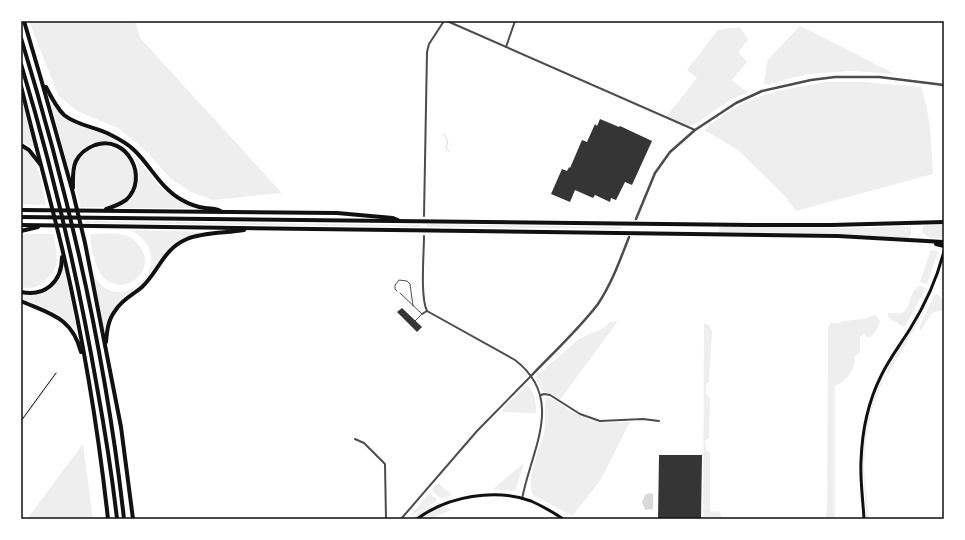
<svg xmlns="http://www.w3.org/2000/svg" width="965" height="540" font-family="'DM Sans',sans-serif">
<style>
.green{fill:#eee}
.water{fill:#d9d9d9}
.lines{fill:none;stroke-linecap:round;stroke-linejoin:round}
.stream{stroke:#d9d9d9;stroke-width:1}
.building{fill:#353535}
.path{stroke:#111;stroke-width:1}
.service{stroke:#4c4c4c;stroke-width:1}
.minor{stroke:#4c4c4c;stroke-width:2}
.tertiary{stroke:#4c4c4c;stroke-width:2.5}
.secondary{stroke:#111;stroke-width:3}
.motorway{stroke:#111;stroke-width:4}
.neatline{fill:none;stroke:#111;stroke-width:1.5}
</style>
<rect width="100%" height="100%" fill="#fff"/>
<g class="green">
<path d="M29,21H135L140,38L282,193L213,200L191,192L171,179L145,150L118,128L77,111L58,95Z"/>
<path d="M800,26L895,74L852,71L808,74L764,85L767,61Z"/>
<path d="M740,27L748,40L738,52L747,62L732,80L747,92L730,100L693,125L688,126L666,117L697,78L687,70L718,30Z"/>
<path d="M826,82H862L921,87C931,115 931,144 933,174L796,211L786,197L738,150L704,130C742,96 777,90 826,82Z"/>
<path d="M22,101L34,145L33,147L21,142Z"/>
<path d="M51,104C58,110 64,119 74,123C91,131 109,134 124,146C140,158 149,176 163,189C172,197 182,202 193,206V208H118C123,204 130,200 133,194C161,148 83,113 70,173Z"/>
<path d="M101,146C134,145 148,186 118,203C107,208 93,207 81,207C74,181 67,155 101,146Z"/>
<path d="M21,148C40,157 42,187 46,205L21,204Z"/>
<path d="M85,221L421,225V227L85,223Z"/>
<path d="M427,224L621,227V229L427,227Z"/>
<path d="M944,224L942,238H930L923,233L922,230L924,225Z"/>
<path d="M911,226V234L909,238L830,233L719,232V227L860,228Z"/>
<path d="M130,230L212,232L180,240L165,252L145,280L118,303L110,315L104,332L93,274C119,323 185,259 130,230Z"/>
<path d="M26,234H53C57,254 62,267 45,281C37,288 31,289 21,287V235Z"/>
<path d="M91,234C102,234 117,232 127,236C132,237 136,242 139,246C162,273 112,308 96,264C93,255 89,242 91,234Z"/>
<path d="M931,250L938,251L927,284L920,282Z"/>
<path d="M63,268H64L77,331L62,317L52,311L21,298V294C40,298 59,287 63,268Z"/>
<path d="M920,286L926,288L905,326H902L889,318L888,316V313C893,313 898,314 902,313C912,308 909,289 920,286Z"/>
<path d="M932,293L920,320L888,374L887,373C887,361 906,340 912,330C920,318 926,306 932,293Z"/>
<path d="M935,294C945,297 943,300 943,310L932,313L920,331L919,327Z"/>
<path d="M875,315L880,321L877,329L871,337H867L864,333L860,337V352L854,357C857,368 846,382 835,386V519H821L826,518L827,504L828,327L831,323H839L843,321L864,319Z"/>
<path d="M618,321L559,401L541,389L536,378L538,371L540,373L579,339L603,328L611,322Z"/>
<path d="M704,323L709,325L712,332L709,382L706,384V394L710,398L709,438L705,440L706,450L710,453V510L712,512L719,511L722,518L727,519H703Z"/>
<path d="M56,372L58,374L21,423V418Z"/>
<path d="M883,380L871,412L866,438L864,468L869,519H866C866,502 864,486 863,469C862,439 869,408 881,381Z"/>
<path d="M526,385C535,390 536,404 536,413L504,412L502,410Z"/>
<path d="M547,397C556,399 567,410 576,414C595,424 610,423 630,422L600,481L572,516L533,495C525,482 540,448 544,434C546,424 543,403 547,397Z"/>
<path d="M83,444L93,519H27Z"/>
<path d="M524,463L516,489L514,491L493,489Z"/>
<path d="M435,484L440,485L452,495L441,499L432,490Z"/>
<path d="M429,494L436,498L437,501L409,517Z"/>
<path d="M439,502L451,510L430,519H410L419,512Z"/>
</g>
<path class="water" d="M649,493L653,494V509L645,510L642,502L645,495Z"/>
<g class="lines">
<path class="stream" d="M444,134L448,141L446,148L449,151"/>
</g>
<g class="building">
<path d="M600,119L619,127L620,126L652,141L632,185L625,182L616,200L611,198L610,202L595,195L593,198L575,190L570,202L551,194L562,169L567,171L569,167L570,168L582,140L587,142L595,124L597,126Z"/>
<path d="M402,308L422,327L417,332L397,312Z"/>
<path d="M659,455H702L701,519H658Z"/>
</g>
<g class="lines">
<path class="path" d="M21,421L56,373"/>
<g class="service">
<path d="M397,291L395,289V285L399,280L407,281L410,284L413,306"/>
<path d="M400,293L422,314L415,321"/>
</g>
<g class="minor">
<path d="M447,21L695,130"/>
<path d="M506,47L515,21"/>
<path d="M424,216L427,52L429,44L444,21"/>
<path d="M424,236C424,253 420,297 427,311L515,360C566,399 531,450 522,499"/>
<path d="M422,314L427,311"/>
<path d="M541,395L544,394L550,395L580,414L600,421L643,419L659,421"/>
<path d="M355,439L364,443L385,464L386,519"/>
<path d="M401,519L477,431L531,376"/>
</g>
<g class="tertiary">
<path d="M636,219L655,173L670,152L695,130L736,103L762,91L811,80L835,77H879L944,85"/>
<path d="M531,376C553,353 579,329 598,304C612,283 620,260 629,237"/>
</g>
<g class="secondary">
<path d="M417,519C448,496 495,488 531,501C542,506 553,512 563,519"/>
<path d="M864,519C863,500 860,480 861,461C862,432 868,402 881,376C889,359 900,345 910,329C925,305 937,279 944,251"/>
</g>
<g class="motorway">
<path d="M24,21L41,79L73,193L85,243L121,427L133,519"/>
<path d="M21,38C69,195 106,356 124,519"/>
<path d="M21,64C53,170 78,278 97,387C105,431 112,475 117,519"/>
<path d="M21,86C34,140 49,194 62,248C83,337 98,428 108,519"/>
<path d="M46,87C51,97 56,107 64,115C78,126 96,127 111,135C119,139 128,144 134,150C151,166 160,188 182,200C189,204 197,207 205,208C212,209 217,208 222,212"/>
<path d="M21,145L29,150L40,164"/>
<path d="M73,188C73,179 72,169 76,161C80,153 87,148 95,145C127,134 150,178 126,200C120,204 113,207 106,209"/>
<path d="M21,210L337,213L393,218L398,220"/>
<path d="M21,217L752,225H831L944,222"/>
<path d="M21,225L838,236L944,242"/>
<path d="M21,231L38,227"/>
<path d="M936,244L944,246"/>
<path d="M21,292C45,297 62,282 62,257"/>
<path d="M21,301C50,314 72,317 81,352"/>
<path d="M106,342C107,331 108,320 115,311C122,299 133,295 142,287C159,271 163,249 187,239C202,232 227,233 244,230"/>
</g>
</g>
<rect width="965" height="540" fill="none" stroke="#ffffff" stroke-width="44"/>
<rect x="22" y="22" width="921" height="496" class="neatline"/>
</svg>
